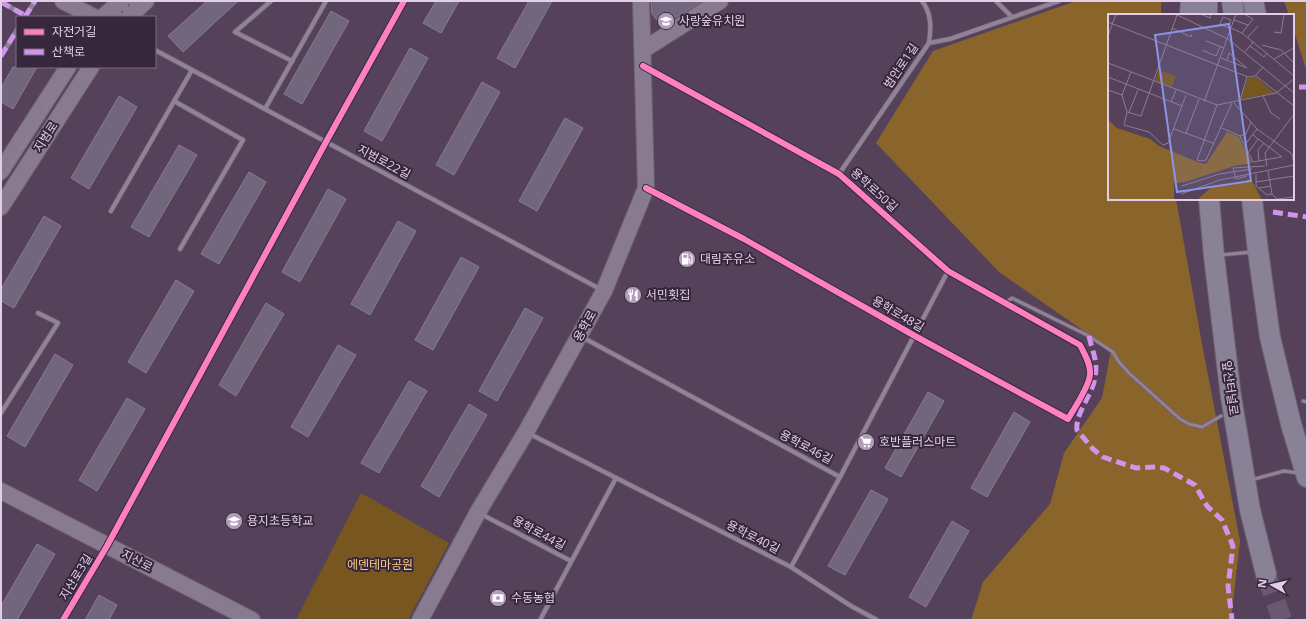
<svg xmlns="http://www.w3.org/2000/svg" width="1308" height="621" font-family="'Open Sans','Noto Sans KR',sans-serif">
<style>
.green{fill:#785620}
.forest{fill:#89652c}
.building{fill:#72667c;stroke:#877b92}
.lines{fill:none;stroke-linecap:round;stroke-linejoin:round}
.highway-tunnel{stroke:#6a5770;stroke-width:20;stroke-dasharray:20 10;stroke-linecap:butt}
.lane-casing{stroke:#716076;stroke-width:4.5}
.street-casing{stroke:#716076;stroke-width:5.5}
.secondary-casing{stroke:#716076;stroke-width:18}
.highway-casing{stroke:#716076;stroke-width:22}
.lane{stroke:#918396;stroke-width:3}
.street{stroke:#918396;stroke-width:4}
.secondary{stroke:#887b90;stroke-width:16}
.highway{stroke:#898196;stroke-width:20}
.rail{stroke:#8c7e91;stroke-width:3;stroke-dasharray:6 3;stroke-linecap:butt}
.quiet{stroke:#d193ec;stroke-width:5;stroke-dasharray:10 5;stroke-linecap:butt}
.cycleway-casing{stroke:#37273c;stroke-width:8}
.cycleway{stroke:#ff80c0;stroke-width:6}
.labels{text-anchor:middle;stroke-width:4;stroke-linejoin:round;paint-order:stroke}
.poi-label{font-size:12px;fill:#e3ceea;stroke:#37273c;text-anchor:start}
.street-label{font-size:12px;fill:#e3ceea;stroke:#37273c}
.park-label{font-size:12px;fill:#f9cc84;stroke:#37273c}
.inset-road{fill:none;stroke:#8e7a94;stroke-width:1}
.view{fill:#8a94e2;fill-opacity:0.15;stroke:#8a94e2;stroke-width:2}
.inset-edge{fill:none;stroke:#e3ceea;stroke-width:2}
</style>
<rect width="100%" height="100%" fill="#55425a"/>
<path class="green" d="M361,493L449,543L408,620H296Z"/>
<g class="forest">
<path d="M1076,1H1161V15H1109V199H1176L1202,344L1240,541L1231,620H971L983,582L1050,504L1064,453L1102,398L1111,350L999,272L876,143L933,51Z"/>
<path d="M1284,1H1307V72L1293,28V15H1289Z"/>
</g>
<g class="building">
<path d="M207,1H238L183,52L168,36Z"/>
<path d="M436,1H459L441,33L423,23Z"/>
<path d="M529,1H552L515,68L497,58Z"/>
<path d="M651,1H702L662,26L652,14Z"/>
<path d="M331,11L349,21L302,104L284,94Z"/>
<path d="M410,48L428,58L382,141L364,131Z"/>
<path d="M13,67H37L13,109L1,102V88Z"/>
<path d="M482,82L500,92L454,175L436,165Z"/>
<path d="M119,96L137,107L89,189L71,178Z"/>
<path d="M565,118L583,128L537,211L519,201Z"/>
<path d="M179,145L197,155L149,237L131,227Z"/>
<path d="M249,172L266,182L219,264L201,254Z"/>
<path d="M328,189L346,199L300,282L282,272Z"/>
<path d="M44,216L61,226L14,308L1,301V289Z"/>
<path d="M398,221L416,231L370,315L351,304Z"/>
<path d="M461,257L479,267L433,350L415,340Z"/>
<path d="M176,280L194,291L146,373L128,362Z"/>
<path d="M266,303L284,314L236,396L219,385Z"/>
<path d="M525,308L543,318L497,401L479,391Z"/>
<path d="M338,345L356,355L308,437L291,427Z"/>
<path d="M55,354L73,365L25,447L7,436Z"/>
<path d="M409,381L427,391L379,473L361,463Z"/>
<path d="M928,392L944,401L901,477L885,468Z"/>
<path d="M127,398L145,409L97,491L79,480Z"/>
<path d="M469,404L487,415L439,497L421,486Z"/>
<path d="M1014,412L1030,422L987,497L971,488Z"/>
<path d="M871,490L888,499L845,575L828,566Z"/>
<path d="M952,521L969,531L926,607L909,597Z"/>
<path d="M37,544L55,554L17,620H1V606Z"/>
<path d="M99,595L117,605L109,620H85Z"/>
</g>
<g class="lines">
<path class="highway-tunnel" d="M1266,574L1282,620"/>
<defs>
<g id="lane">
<path d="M1221,255L1252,252"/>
<path d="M1005,303L1012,298L1089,336L1113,352L1119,362L1129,373L1180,419L1189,424L1202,427L1221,416"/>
<path d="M1303,401L1307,402"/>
<path d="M1251,480L1284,471L1298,473"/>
</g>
<g id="street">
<path d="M271,1L235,32L292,61"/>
<path d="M922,1C932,14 931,28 929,43"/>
<path d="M996,1L1012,17"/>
<path d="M1,2L26,16"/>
<path d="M25,17L35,1"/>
<path d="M155,50L600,289"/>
<path d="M1,56L17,30"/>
<path d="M646,68L839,174L948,271L1080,345C1084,353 1091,364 1090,374C1090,385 1074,409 1068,419L915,336L744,239L648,189"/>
<path d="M174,101L243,140L180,249"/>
<path d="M265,109L326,1"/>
<path d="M839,174L929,43L950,39L1059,1"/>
<path d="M111,211L192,70"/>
<path d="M582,337L840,477"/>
<path d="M1,413L58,323L38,313"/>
<path d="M528,433L791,567L851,606L877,620"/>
<path d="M481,514L571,561"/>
<path d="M108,543L326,142L404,1"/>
<path d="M791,567L840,477L948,271"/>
<path d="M63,620L105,549"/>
<path d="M540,620L616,478"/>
</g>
<g id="secondary">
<path d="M63,1L94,17"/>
<path d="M103,17L121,1"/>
<path d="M129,17L146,1"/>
<path d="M643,50L720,1"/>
<path d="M1,171L68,67"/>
<path d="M1,207L91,67"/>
<path d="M1,491L252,620"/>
<path d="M420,620L478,512L526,432L604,291L646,188L641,1"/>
</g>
<g id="highway">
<path d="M1232,1L1234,15"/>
<path d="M1253,1L1256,15"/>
<path d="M1190,15L1191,1"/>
<path d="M1207,15V1"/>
<path d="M1209,199L1214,256L1231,397L1250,510L1266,574"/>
<path d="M1252,199L1258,251L1270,337L1291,424L1307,477"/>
</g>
</defs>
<use href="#lane" class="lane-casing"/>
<use href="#street" class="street-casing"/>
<use href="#secondary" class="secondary-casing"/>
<use href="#highway" class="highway-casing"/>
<use href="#lane" class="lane"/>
<use href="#street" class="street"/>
<use href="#secondary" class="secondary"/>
<use href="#highway" class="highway"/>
<g class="rail">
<path d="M117,17L132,1"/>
<path d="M1,180L73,67"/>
</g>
<g class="quiet">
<path d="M1,2L26,16"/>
<path d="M25,17L35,1"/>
<path d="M1,56L17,30"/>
<path d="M1299,87H1307"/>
<path d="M1273,212L1307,217"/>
<path d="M1089,336C1093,355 1099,361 1094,382C1090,397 1075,415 1077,430L1093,449L1103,457L1136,468L1156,467L1164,468L1195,485L1207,506L1222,520L1233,546L1228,586L1232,620"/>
</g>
<defs>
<g id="cycleway">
<path d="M643,66L839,174L948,271L1080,345C1084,353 1091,364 1090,374C1090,385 1074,409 1068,419L915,336L744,239L646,188"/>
<path d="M63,620L107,546L326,142L404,1"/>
</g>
</defs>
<use href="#cycleway" class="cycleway-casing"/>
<use href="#cycleway" class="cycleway"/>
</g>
<defs>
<symbol id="school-disc" viewBox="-11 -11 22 22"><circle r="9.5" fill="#b19db8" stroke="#37273c"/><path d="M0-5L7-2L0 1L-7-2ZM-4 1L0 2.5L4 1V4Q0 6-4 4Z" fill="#fff"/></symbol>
<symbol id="fuel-disc" viewBox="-11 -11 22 22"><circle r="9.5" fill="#b19db8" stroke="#37273c"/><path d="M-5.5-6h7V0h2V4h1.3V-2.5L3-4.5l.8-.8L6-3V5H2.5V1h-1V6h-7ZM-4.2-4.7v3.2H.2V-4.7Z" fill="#fff"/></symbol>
<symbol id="restaurant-disc" viewBox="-11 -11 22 22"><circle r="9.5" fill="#b19db8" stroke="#37273c"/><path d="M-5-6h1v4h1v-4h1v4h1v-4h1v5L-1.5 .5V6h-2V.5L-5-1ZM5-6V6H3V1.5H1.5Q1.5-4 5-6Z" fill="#fff"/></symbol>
<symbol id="supermarket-disc" viewBox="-11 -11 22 22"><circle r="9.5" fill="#b19db8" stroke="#37273c"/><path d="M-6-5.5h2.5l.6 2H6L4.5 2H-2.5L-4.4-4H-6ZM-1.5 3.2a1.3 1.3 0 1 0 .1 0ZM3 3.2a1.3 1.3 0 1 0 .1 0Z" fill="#fff"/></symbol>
<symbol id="bank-disc" viewBox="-11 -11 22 22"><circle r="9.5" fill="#b19db8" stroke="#37273c"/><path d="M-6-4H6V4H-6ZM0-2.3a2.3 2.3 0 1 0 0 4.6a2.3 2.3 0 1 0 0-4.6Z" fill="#fff"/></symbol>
</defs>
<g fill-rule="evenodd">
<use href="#school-disc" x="656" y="11" width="20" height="20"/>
<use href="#fuel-disc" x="677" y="249" width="20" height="20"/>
<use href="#restaurant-disc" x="623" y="285" width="20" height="20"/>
<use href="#supermarket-disc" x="856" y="432" width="20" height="20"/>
<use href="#school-disc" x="224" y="511" width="20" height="20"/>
<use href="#bank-disc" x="488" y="588" width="20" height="20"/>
</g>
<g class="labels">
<g class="poi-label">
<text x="679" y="25">사랑숲유치원</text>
<text x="700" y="263">대림주유소</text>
<text x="646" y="299">서민횟집</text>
<text x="879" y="446">호반플러스마트</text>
<text x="247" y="525">용지초등학교</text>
<text x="511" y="602">수동농협</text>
</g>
<g class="street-label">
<text transform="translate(901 66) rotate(-56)" y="4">범안로1길</text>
<text transform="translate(46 137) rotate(-57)" y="4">지범로</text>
<text transform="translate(384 162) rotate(28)" y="4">지범로22길</text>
<text transform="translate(874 190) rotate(42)" y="4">용학로50길</text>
<text transform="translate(898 314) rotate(30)" y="4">용학로48길</text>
<text transform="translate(585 326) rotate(-61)" y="4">용학로</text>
<text transform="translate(1230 388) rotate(82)" y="4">앞산터널로</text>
<text transform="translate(806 447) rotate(28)" y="4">용학로46길</text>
<text transform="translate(539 533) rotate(28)" y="4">용학로44길</text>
<text transform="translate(753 537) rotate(27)" y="4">용학로40길</text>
<text transform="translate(137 561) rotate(27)" y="4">지산로</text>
<text transform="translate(76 577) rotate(-59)" y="4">지산로3길</text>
</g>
<g class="park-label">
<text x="380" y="569">에덴테마공원</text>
</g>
</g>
<g transform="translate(1108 14)">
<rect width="186" height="186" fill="#55425a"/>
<path d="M51,56L68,62L64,73L47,67ZM148,63L166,79L133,85L140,64Z" fill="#785620"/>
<path d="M0,106L9,114L42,125L51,132L92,149L98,150L119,118L131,123L144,149L126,152L77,168L66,169V186H0ZM143,165L154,186H89L105,172L123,171Z" fill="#89652c"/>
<path class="inset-road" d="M67,0L120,25L186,79M93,0L102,4L103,0M126,6L140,11M0,8L140,63L147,62L155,53M64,14L83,23L84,20M120,14L123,6L115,3L112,10L123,15M123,14L134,19L186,62M166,18L173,19L176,0M134,19L145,5L136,0M0,22L8,0M140,23L150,12M98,27L116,34M154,31L173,36L186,49M142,32L156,43L159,39M94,36L108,42L112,33M137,38L145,28M113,44L139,54L121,39L119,46M166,45L186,34M0,49L109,91L168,79M23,58L14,81L19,98L16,111L41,118L55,131L60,129L78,81M148,62L186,92M0,63L74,92M0,76L14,81M168,79L186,65M155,82L163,99L172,105M132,87L139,63M63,88L68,76M96,88L128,0M126,89L149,115L184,140L186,149M109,91L89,146L93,147L98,146L124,89M19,98L33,102L69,1M21,98L30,76M114,114L132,122L145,148M66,115L105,129M78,119L91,85M145,121L174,143M132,122L138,120L143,108M136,132L149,115M140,139L150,125M151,147L150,136L156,129M145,148L173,143M159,152L157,139L186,100M160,157L164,180L169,185L186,183M148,160V172L159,181L164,180M139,162L128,165L125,154L157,152M148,168L186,162M74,172L111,160L144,155M151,174L163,172M73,180L112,166L186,151"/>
<path class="view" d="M121,10L143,167L69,178L47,21Z"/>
<rect width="186" height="186" class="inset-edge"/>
</g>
<rect width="1308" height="621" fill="none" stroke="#e3ceea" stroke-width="4"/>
<rect x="16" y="16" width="140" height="52" fill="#37273c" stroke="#7c6a82"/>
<rect x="24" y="29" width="20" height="6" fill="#ff80c0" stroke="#7c6a82"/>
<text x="52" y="36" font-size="12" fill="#e3ceea">자전거길</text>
<rect x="24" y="49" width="20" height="6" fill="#d193ec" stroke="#7c6a82"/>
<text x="52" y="56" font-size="12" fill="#e3ceea">산책로</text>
<g transform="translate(1272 585) rotate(278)" stroke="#37273c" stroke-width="3" paint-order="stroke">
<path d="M0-3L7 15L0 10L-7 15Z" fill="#e3ceea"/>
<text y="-6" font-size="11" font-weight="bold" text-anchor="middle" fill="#e3ceea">N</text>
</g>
</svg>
